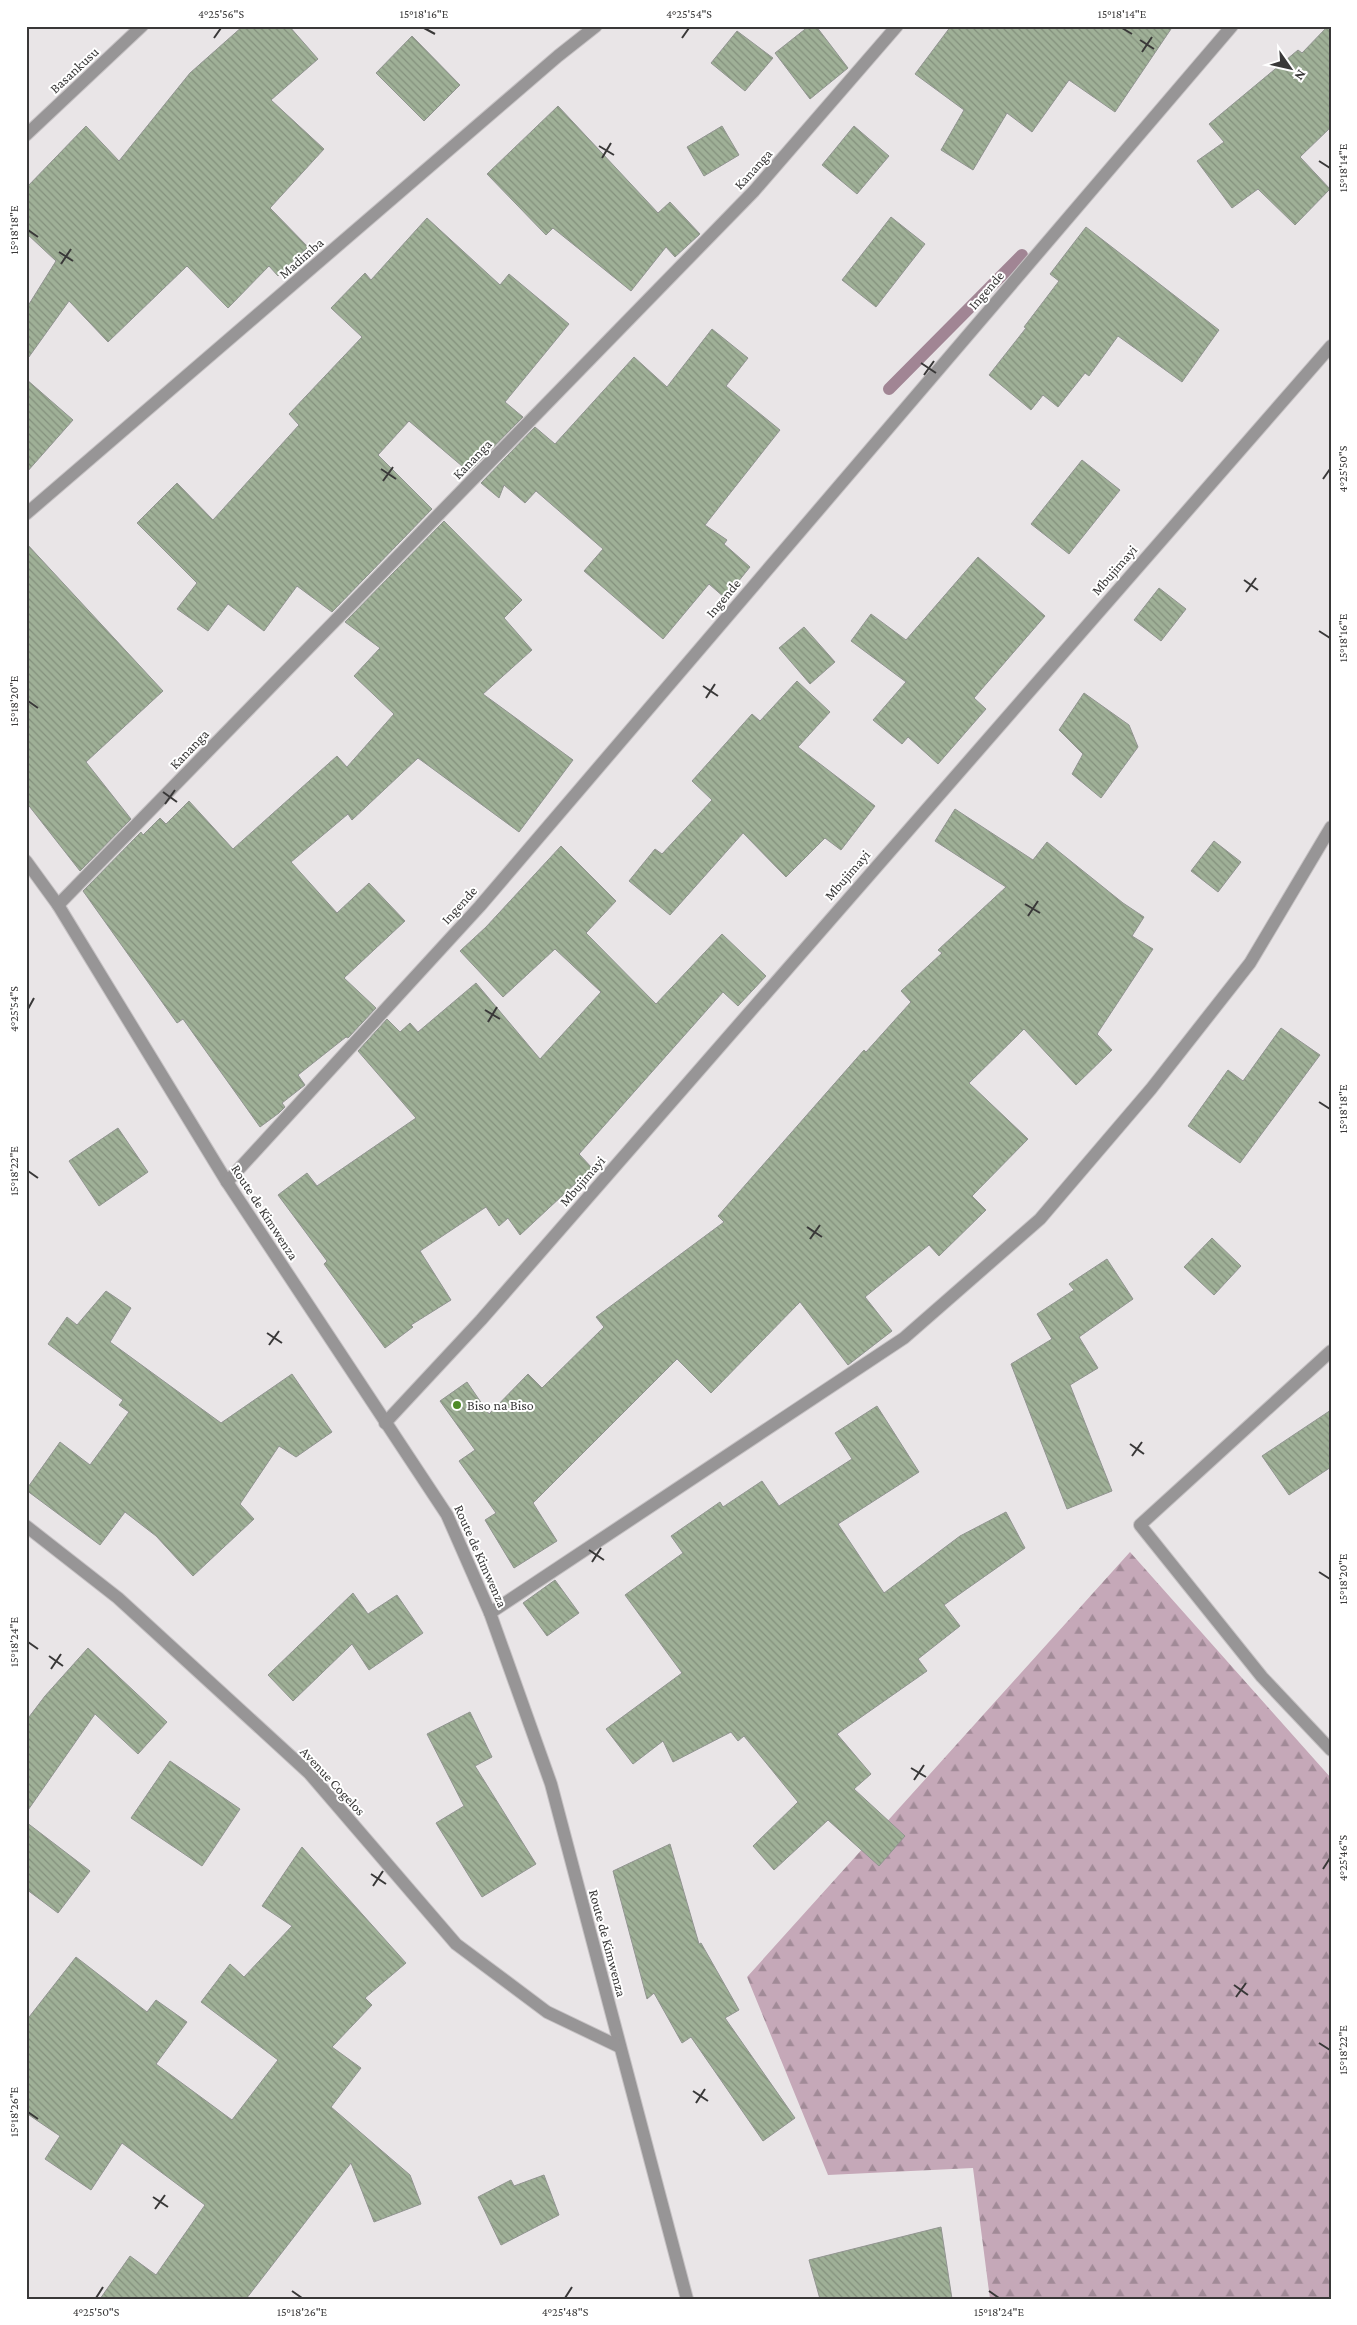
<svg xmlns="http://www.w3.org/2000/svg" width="1357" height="2325" font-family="'Crimson Pro',serif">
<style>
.forest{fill:url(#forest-firs)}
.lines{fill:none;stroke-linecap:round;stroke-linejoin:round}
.stream{stroke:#a18594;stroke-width:12}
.building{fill:url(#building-back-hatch);stroke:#919490}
.minor-casing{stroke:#c6c2c4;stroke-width:14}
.minor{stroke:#979596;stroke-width:12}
.ticks{fill:none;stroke:#393838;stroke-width:2}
.poi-dot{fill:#4e8a28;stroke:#fff;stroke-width:2}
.labels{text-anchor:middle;stroke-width:4;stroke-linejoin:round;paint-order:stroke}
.street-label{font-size:14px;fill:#393838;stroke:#fff}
.poi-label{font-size:14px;fill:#393838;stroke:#fff;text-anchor:start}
.neatline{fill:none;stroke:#393838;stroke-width:2}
.ticks-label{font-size:12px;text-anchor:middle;fill:#393838}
</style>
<defs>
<pattern id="forest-firs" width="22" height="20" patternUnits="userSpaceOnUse" patternTransform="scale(1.25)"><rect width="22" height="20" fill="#c5a8b8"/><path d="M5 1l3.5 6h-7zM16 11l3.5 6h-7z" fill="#a18a97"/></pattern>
<pattern id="building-back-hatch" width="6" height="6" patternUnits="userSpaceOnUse" patternTransform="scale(1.25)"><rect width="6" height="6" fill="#9fb097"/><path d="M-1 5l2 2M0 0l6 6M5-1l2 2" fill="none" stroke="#83907c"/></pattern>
</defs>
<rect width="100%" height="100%" fill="#e9e5e7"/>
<path class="forest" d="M1130,1552L1331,1778V2299H990L973,2168L828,2175L747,1977Z"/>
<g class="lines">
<path class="stream" d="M889,389L1022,255"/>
</g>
<g class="building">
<path d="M243,26H289L318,59L271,100L324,149L270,208L308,247L278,276L269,266L228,308L187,266L108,342L69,301L26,361V309L56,261L26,233V188L86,126L119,161L190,73Z"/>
<path d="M809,26H816L848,68L810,99L775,53Z"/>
<path d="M951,26H1173L1115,112L1069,80L1032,132L1007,113L973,170L941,150L964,110L915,74Z"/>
<path d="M1328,26H1331V127L1300,157L1330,189L1295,225L1258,189L1232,208L1197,161L1224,142L1209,124L1298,50L1302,53Z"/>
<path d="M737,31L773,58L745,91L711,63Z"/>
<path d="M412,36L460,85L424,121L376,73Z"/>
<path d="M558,106L658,213L670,202L700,234L675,257L666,247L631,291L553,228L546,235L487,174Z"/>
<path d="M722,126L739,155L704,176L687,147Z"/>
<path d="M854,126L889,156L857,194L822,165Z"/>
<path d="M891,217L925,244L876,307L842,280Z"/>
<path d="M427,218L500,285L509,274L569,324L505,402L523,417L469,472L409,421L378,455L432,509L332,612L297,586L264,631L228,604L208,631L177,609L197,583L137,523L177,483L213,520L299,425L289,414L362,337L331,308L365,273L371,280Z"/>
<path d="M1086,227L1219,330L1182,382L1118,336L1089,376L1085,373L1058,407L1043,395L1031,410L989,375L1026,328L1024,327L1059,281L1050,274Z"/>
<path d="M712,329L748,358L726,386L780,430L705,525L727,540L724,544L750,567L725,598L709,584L663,639L584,571L603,549L536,491L525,503L504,485L499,498L481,483L535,427L555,444L634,357L667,387Z"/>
<path d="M26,379L73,420L26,473Z"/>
<path d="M1082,460L1120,490L1069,554L1031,524Z"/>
<path d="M444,521L522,600L504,618L532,650L483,694L573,760L519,832L418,758L352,820L348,814L291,862L337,913L369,883L405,921L344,978L376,1008L348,1038L346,1037L298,1075L305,1085L282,1103L285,1107L279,1113L260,1127L183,1019L177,1023L83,891L141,832L143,835L160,818L166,824L189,801L233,849L337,756L347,767L394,714L354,676L380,648L345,622Z"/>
<path d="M26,543L163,691L86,762L131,819L80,871L26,802Z"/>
<path d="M978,557L1045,616L974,698L986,709L938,764L908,737L902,744L873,720L906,682L851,641L871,614L906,640Z"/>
<path d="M1159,588L1186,609L1161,641L1134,620Z"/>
<path d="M804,627L835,662L810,684L779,648Z"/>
<path d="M797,681L830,712L798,747L875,806L841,850L825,838L786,877L743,833L670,915L629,881L655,849L662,854L712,800L692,781L752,714L760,721Z"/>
<path d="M1084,693L1129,725L1138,747L1101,798L1072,774L1083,754L1059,730Z"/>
<path d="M955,809L1033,860L1047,842L1123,903L1144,917L1132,936L1153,949L1097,1034L1112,1050L1076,1085L1024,1029L969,1083L1028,1139L972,1196L986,1210L939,1256L929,1245L865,1297L892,1331L848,1365L800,1302L711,1393L677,1359L533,1503L557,1541L514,1568L485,1520L496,1513L459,1461L475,1450L440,1401L467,1382L489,1414L528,1374L542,1388L604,1327L596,1317L724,1222L718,1216L864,1050L866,1052L911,1002L901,991L942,953L938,950L1006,887L935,841Z"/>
<path d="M1214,841L1241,862L1218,892L1191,871Z"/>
<path d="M561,846L616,901L586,933L656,1004L722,934L766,976L738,1006L723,992L579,1154L592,1168L520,1235L508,1218L499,1226L486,1207L420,1251L451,1300L411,1325L413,1327L385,1348L324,1264L327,1261L278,1195L307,1173L317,1186L416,1118L358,1051L387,1019L400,1032L410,1023L418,1032L476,983L540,1059L601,992L555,949L503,997L460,951L486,927Z"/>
<path d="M1281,1028L1320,1055L1240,1163L1188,1126L1228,1070L1243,1081Z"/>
<path d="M118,1128L148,1172L99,1206L69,1161Z"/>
<path d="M1212,1238L1241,1266L1214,1295L1184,1267Z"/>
<path d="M1107,1259L1133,1299L1079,1337L1098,1368L1070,1385L1112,1491L1067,1509L1011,1364L1052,1339L1037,1314L1074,1290L1069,1284Z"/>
<path d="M106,1291L131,1308L110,1342L221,1423L292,1374L332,1432L296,1457L279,1446L240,1504L254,1519L193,1576L156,1536L125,1512L100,1545L26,1490L60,1442L90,1465L129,1412L119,1405L123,1400L48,1344L67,1317L77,1325Z"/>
<path d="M877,1406L919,1472L838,1524L884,1593L960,1536L1006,1512L1025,1548L944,1605L960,1626L918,1659L927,1671L837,1734L871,1774L854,1789L905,1836L879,1866L828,1820L774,1870L753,1846L798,1802L744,1736L738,1741L731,1732L673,1762L663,1741L633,1764L606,1729L682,1673L625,1595L683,1553L671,1536L720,1502L723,1507L762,1481L779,1506L852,1459L835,1433Z"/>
<path d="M1331,1410V1467L1289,1495L1262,1456Z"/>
<path d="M555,1580L579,1613L547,1636L523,1603Z"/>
<path d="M353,1593L368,1614L397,1595L423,1633L369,1670L352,1644L293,1701L268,1675Z"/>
<path d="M88,1648L167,1722L138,1754L95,1714L26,1813V1721L45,1696Z"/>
<path d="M470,1712L492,1757L475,1766L536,1864L482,1897L436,1823L464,1806L427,1734Z"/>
<path d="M170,1761L240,1809L202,1866L131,1818Z"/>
<path d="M26,1822L90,1871L58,1913L26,1889Z"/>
<path d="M670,1844L699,1944L701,1943L739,2010L725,2018L795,2118L763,2141L691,2037L682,2043L654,1993L647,1999L613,1871Z"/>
<path d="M302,1847L406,1963L365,1998L372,2005L332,2047L361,2068L331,2107L410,2175L421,2204L374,2222L351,2163L246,2299H100L130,2256L156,2275L205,2205L122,2143L91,2190L45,2159L60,2136L26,2113V2021L76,1957L147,2012L156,2000L187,2022L156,2064L232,2120L278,2060L201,2002L230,1964L244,1977L292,1926L262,1906Z"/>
<path d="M544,2175L559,2215L501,2245L478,2197L511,2180L514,2186Z"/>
<path d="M941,2227L952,2299H820L809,2260Z"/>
</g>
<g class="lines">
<defs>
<g id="minor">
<path d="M26,135L142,26"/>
<path d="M26,514L558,56L596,26"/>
<path d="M26,861L58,905L227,1182L447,1515L490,1613L551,1784L687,2299"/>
<path d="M58,905L754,191L897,26"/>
<path d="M227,1182L480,906L1232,26"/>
<path d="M1331,1351L1140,1525L1262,1677L1331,1750"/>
<path d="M385,1423L481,1320L1331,346"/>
<path d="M26,1526L118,1598L309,1773L456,1944L547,2012L620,2047"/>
<path d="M490,1613L904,1338L1040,1219L1151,1089L1250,963L1331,827"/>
</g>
</defs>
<use href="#minor" class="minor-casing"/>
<use href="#minor" class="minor"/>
</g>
<path class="ticks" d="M424,28L435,34M1122,28L1132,34M214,38L221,28M682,38L689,28M1140,40L1154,49M1142,52L1152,37M599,146L614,155M602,158L611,143M1319,161L1330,168M28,230L38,237M59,252L73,261M61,264L71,249M921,363L936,373M924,375L934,361M381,469L396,479M1323,479L1330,469M383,481L393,467M1244,580L1258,590M1246,592L1256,578M1319,631L1330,638M703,686L718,696M706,698L715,684M28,701L38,708M163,792L177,802M165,804L175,790M1025,904L1040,913M1028,916L1038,901M28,1009L34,998M485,1010L500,1019M488,1022L497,1007M1319,1102L1330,1109M28,1171L38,1178M807,1227L822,1237M810,1239L820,1225M267,1333L282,1343M269,1345L279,1331M1130,1444L1144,1454M1132,1456L1142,1442M589,1550L604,1560M592,1562L601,1548M1319,1572L1330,1579M28,1642L38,1649M49,1656L63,1666M51,1669L61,1654M911,1768L926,1777M914,1780L924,1765M1323,1869L1330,1858M371,1874L386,1884M373,1886L383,1871M1234,1985L1248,1995M1236,1997L1246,1983M1319,2043L1330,2050M693,2091L708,2101M696,2103L705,2089M28,2112L38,2119M153,2197L168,2207M155,2209L165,2195M292,2291L302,2298M989,2291L999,2298M96,2298L103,2287M565,2298L572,2287"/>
<circle class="poi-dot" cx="457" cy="1405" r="5"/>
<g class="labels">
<g class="street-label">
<text transform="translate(74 70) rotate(-43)" y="5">Basankusu</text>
<text transform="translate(753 169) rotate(-48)" y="5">Kananga</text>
<text transform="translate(301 258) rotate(-41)" y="5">Madimba</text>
<text transform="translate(986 290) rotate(-49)" y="5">Ingende</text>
<text transform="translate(472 459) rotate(-46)" y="5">Kananga</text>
<text transform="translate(1114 570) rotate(-49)" y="5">Mbujimayi</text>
<text transform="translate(723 598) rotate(-50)" y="5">Ingende</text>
<text transform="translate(189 749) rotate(-46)" y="5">Kananga</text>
<text transform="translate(847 875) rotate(-49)" y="5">Mbujimayi</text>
<text transform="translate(459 905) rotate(-48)" y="5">Ingende</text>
<text transform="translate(582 1181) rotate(-49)" y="5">Mbujimayi</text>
<text transform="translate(265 1212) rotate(57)" y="5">Route de Kimwenza</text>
<text transform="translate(481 1556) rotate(66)" y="5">Route de Kimwenza</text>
<text transform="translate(333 1781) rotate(47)" y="5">Avenue Cogelos</text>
<text transform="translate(608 1943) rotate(75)" y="5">Route de Kimwenza</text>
</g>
<g class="poi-label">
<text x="467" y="1410">Biso na Biso</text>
</g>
</g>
<rect width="1357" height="2325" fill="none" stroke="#ffffff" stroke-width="55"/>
<g transform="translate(1290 68) rotate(124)" stroke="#ffffff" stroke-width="4" paint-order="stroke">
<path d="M0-4L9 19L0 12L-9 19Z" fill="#393838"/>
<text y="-8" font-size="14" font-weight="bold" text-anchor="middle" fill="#393838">N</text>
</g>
<rect x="28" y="28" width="1302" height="2270" class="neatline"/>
<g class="ticks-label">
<text x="221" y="18">4°25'56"S</text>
<text x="424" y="18">15°18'16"E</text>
<text x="689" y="18">4°25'54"S</text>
<text x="1122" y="18">15°18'14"E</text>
<text transform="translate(1343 168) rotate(-90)" y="4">15°18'14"E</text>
<text transform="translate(14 230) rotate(-90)" y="4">15°18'18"E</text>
<text transform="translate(1343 469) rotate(-90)" y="4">4°25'50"S</text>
<text transform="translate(1343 638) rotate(-90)" y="4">15°18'16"E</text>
<text transform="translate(14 701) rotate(-90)" y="4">15°18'20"E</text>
<text transform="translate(14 1009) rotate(-90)" y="4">4°25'54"S</text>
<text transform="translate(1343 1109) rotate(-90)" y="4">15°18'18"E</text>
<text transform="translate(14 1171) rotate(-90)" y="4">15°18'22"E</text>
<text transform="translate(1343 1579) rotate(-90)" y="4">15°18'20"E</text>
<text transform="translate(14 1642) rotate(-90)" y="4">15°18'24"E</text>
<text transform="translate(1343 1858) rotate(-90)" y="4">4°25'46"S</text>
<text transform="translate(1343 2050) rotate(-90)" y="4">15°18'22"E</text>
<text transform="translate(14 2112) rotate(-90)" y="4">15°18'26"E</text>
<text x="96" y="2316">4°25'50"S</text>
<text x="302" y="2316">15°18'26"E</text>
<text x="565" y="2316">4°25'48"S</text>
<text x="999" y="2316">15°18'24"E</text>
</g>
</svg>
